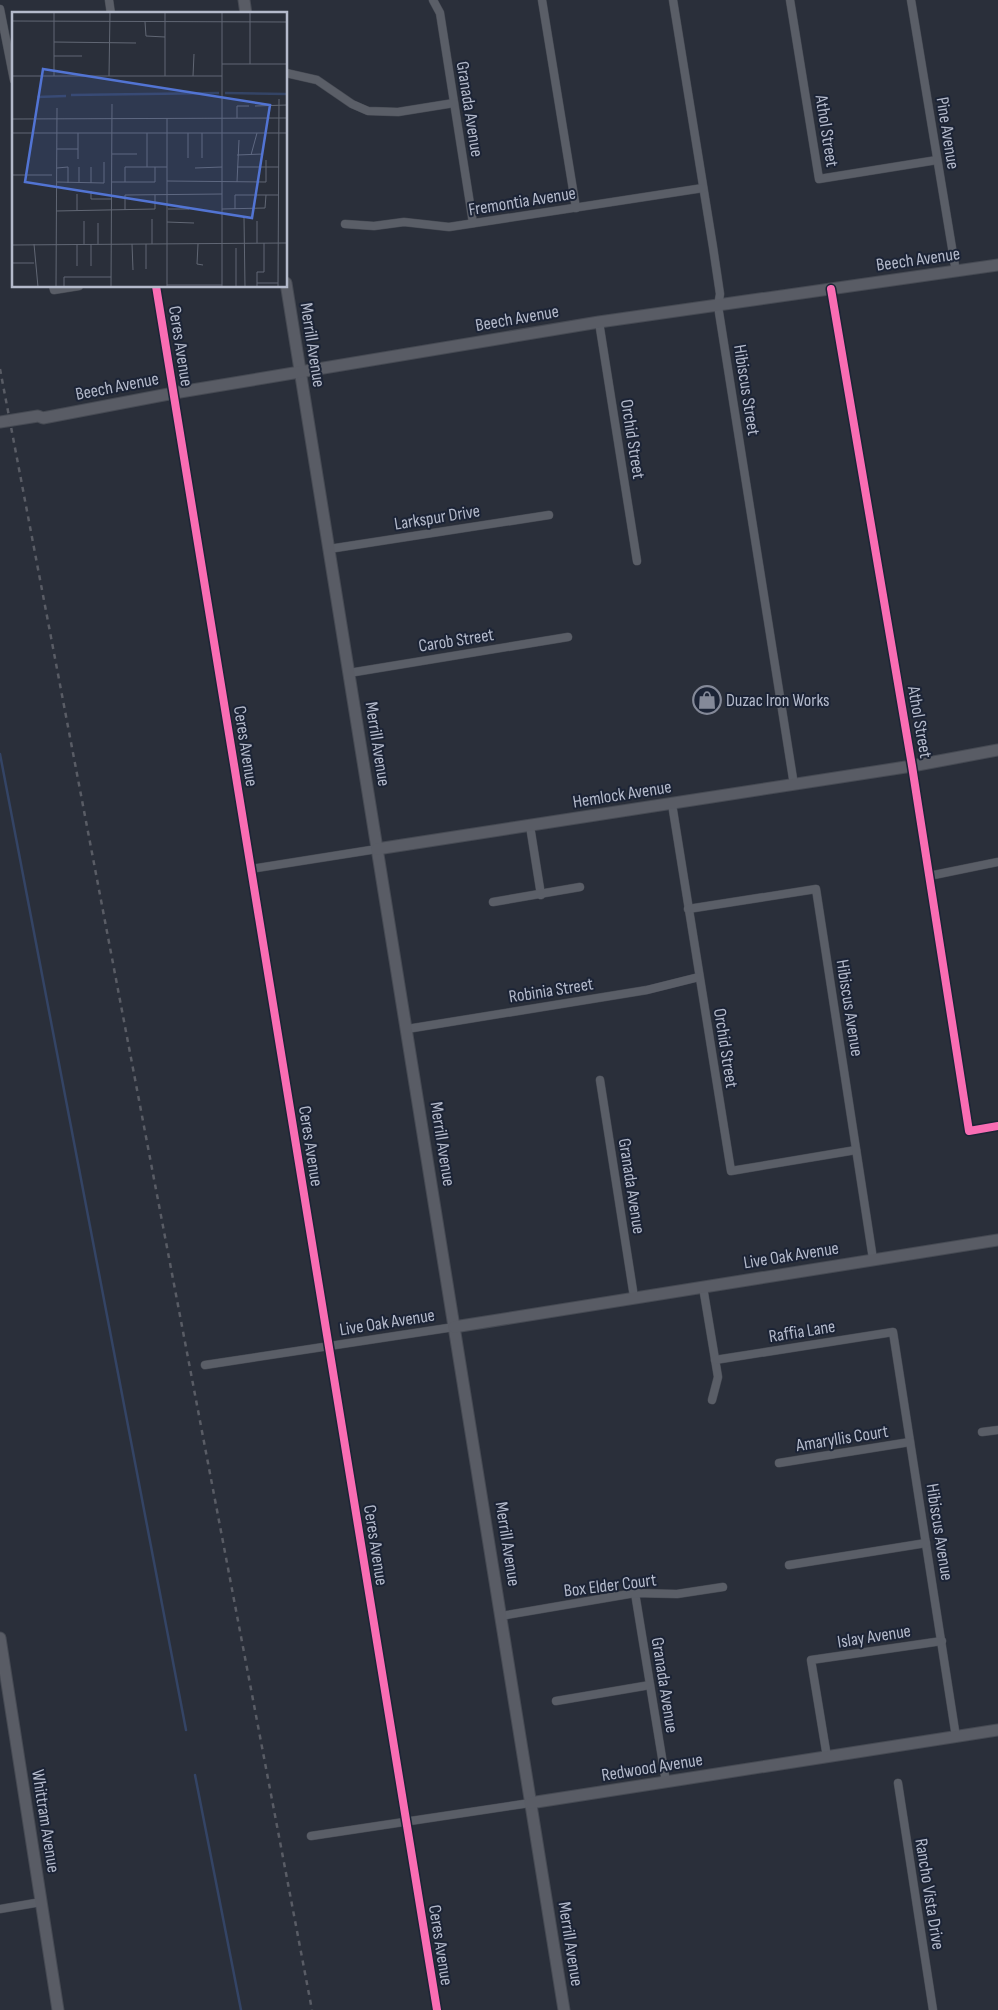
<svg xmlns="http://www.w3.org/2000/svg" width="998" height="2010" font-family="'Sofia Sans Condensed',sans-serif">
<style>
.lines{fill:none;stroke-linecap:round;stroke-linejoin:round}
.stream{stroke:#344465;stroke-width:2.5}
.street-casing{stroke:#464a53;stroke-width:9}
.secondary-casing{stroke:#464a53;stroke-width:13}
.street{stroke:#5a5e67;stroke-width:8}
.secondary{stroke:#595c65;stroke-width:11}
.rail{stroke:#595c65;stroke-width:2.5;stroke-dasharray:5 5;stroke-linecap:butt}
.cycleway-casing{stroke:#1c2436;stroke-width:11}
.cycleway{stroke:#f96db3;stroke-width:8}
.labels{text-anchor:middle;stroke-width:4;stroke-linejoin:round;paint-order:stroke}
.street-label{font-size:18px;fill:#b4bacb;stroke:#1c2436}
.poi-label{font-size:18px;fill:#b4bacb;stroke:#1c2436;text-anchor:start}
.inset-river{fill:none;stroke:#344465;stroke-width:2.5}
.inset-road{fill:none;stroke:#616774;stroke-width:1}
.view{fill:#5274d3;fill-opacity:0.15;stroke:#5274d3;stroke-width:2.5}
.inset-edge{fill:none;stroke:#b4bacb;stroke-width:2.5}
</style>
<rect width="100%" height="100%" fill="#2a2f3a"/>
<g class="lines">
<g class="stream">
<path d="M0,754L186,1730"/>
<path d="M195,1775L241,2010"/>
</g>
<defs>
<g id="street">
<path d="M109,0L111,14"/>
<path d="M433,0L440,13L473,223"/>
<path d="M542,0L576,208"/>
<path d="M673,0L713,247L720,294L718,306L794,785"/>
<path d="M790,0L819,179L937,160"/>
<path d="M911,0L956,272"/>
<path d="M0,9L14,80"/>
<path d="M286,73L317,80L352,104L368,111L398,112L454,103"/>
<path d="M345,224L374,226L404,222L449,227L703,188"/>
<path d="M53,286L54,290L79,286"/>
<path d="M156,286L437,2010"/>
<path d="M831,289L912,766L969,1131L998,1126"/>
<path d="M599,322L637,561"/>
<path d="M329,549L549,515"/>
<path d="M349,673L568,637"/>
<path d="M672,804L731,1171L856,1150"/>
<path d="M530,826L541,895"/>
<path d="M251,869L377,849"/>
<path d="M929,876L998,862"/>
<path d="M493,902L580,887"/>
<path d="M688,909L816,889L873,1259"/>
<path d="M407,1029L647,990L699,977"/>
<path d="M600,1080L634,1297"/>
<path d="M703,1287L718,1377L712,1400"/>
<path d="M715,1360L893,1332L956,1737"/>
<path d="M205,1365L454,1327"/>
<path d="M982,1432L998,1430"/>
<path d="M779,1463L910,1442"/>
<path d="M789,1565L926,1543"/>
<path d="M635,1593L666,1782"/>
<path d="M501,1616L635,1593L677,1594L723,1587"/>
<path d="M556,1701L650,1685"/>
<path d="M827,1757L811,1660L942,1641"/>
<path d="M898,1783L933,2010"/>
<path d="M311,1836L530,1803"/>
<path d="M0,1909L41,1902"/>
</g>
<g id="secondary">
<path d="M244,0L246,14"/>
<path d="M286,283L564,2010"/>
<path d="M0,422L38,416L43,418L174,393L599,322L998,265"/>
<path d="M377,849L912,766L998,750"/>
<path d="M454,1327L998,1240"/>
<path d="M0,1638L58,2010"/>
<path d="M530,1803L998,1730"/>
</g>
</defs>
<use href="#street" class="street-casing"/>
<use href="#secondary" class="secondary-casing"/>
<use href="#street" class="street"/>
<use href="#secondary" class="secondary"/>
<path class="rail" d="M0,369L312,2010"/>
<defs>
<g id="cycleway">
<path d="M156,286L437,2010"/>
<path d="M831,289L912,766L969,1131L998,1126"/>
</g>
</defs>
<use href="#cycleway" class="cycleway-casing"/>
<use href="#cycleway" class="cycleway"/>
</g>
<defs>
<symbol id="shop-ring" viewBox="-11 -11 22 22"><circle r="9.5" fill="#1c2436" stroke="#848998" stroke-width="1.5"/><path d="M-5-2.5h2.3a2.7 3.5 0 0 1 5.4 0H5L5.5 6h-11ZM-1.5-2.5h3a1.5 2.3 0 0 0-3 0Z" fill="#848998"/></symbol>
</defs>
<g fill-rule="evenodd">
<use href="#shop-ring" x="691" y="684" width="32" height="32"/>
</g>
<g class="labels">
<g class="street-label">
<text transform="translate(470 109) rotate(81)" y="6">Granada Avenue</text>
<text transform="translate(827 131) rotate(81)" y="6">Athol Street</text>
<text transform="translate(948 133) rotate(81)" y="6">Pine Avenue</text>
<text transform="translate(522 201) rotate(-9)" y="6">Fremontia Avenue</text>
<text transform="translate(918 259) rotate(-8)" y="6">Beech Avenue</text>
<text transform="translate(517 318) rotate(-10)" y="6">Beech Avenue</text>
<text transform="translate(313 345) rotate(81)" y="6">Merrill Avenue</text>
<text transform="translate(181 346) rotate(81)" y="6">Ceres Avenue</text>
<text transform="translate(117 386) rotate(-11)" y="6">Beech Avenue</text>
<text transform="translate(747 390) rotate(81)" y="6">Hibiscus Street</text>
<text transform="translate(633 439) rotate(81)" y="6">Orchid Street</text>
<text transform="translate(437 517) rotate(-9)" y="6">Larkspur Drive</text>
<text transform="translate(456 640) rotate(-9)" y="6">Carob Street</text>
<text transform="translate(920 722) rotate(80)" y="6">Athol Street</text>
<text transform="translate(378 744) rotate(81)" y="6">Merrill Avenue</text>
<text transform="translate(246 746) rotate(81)" y="6">Ceres Avenue</text>
<text transform="translate(622 794) rotate(-9)" y="6">Hemlock Avenue</text>
<text transform="translate(551 990) rotate(-9)" y="6">Robinia Street</text>
<text transform="translate(850 1008) rotate(81)" y="6">Hibiscus Avenue</text>
<text transform="translate(726 1048) rotate(81)" y="6">Orchid Street</text>
<text transform="translate(443 1144) rotate(81)" y="6">Merrill Avenue</text>
<text transform="translate(311 1146) rotate(81)" y="6">Ceres Avenue</text>
<text transform="translate(632 1186) rotate(81)" y="6">Granada Avenue</text>
<text transform="translate(791 1255) rotate(-9)" y="6">Live Oak Avenue</text>
<text transform="translate(387 1322) rotate(-9)" y="6">Live Oak Avenue</text>
<text transform="translate(802 1331) rotate(-9)" y="6">Raffia Lane</text>
<text transform="translate(842 1438) rotate(-9)" y="6">Amaryllis Court</text>
<text transform="translate(940 1532) rotate(81)" y="6">Hibiscus Avenue</text>
<text transform="translate(508 1544) rotate(81)" y="6">Merrill Avenue</text>
<text transform="translate(376 1545) rotate(81)" y="6">Ceres Avenue</text>
<text transform="translate(610 1585) rotate(-7)" y="6">Box Elder Court</text>
<text transform="translate(874 1636) rotate(-9)" y="6">Islay Avenue</text>
<text transform="translate(665 1685) rotate(81)" y="6">Granada Avenue</text>
<text transform="translate(652 1767) rotate(-9)" y="6">Redwood Avenue</text>
<text transform="translate(46 1821) rotate(81)" y="6">Whittram Avenue</text>
<text transform="translate(930 1894) rotate(81)" y="6">Rancho Vista Drive</text>
<text transform="translate(571 1944) rotate(81)" y="6">Merrill Avenue</text>
<text transform="translate(441 1945) rotate(81)" y="6">Ceres Avenue</text>
</g>
<g class="poi-label">
<text x="726" y="706">Duzac Iron Works</text>
</g>
</g>
<g transform="translate(12 12)">
<rect width="275" height="275" fill="#2a2f3a"/>
<path class="inset-river" d="M213,81L274,82M59,83L207,81M25,85L54,84"/>
<path class="inset-road" d="M42,0V64M0,9L275,10M133,10L134,24L153,25M42,30L124,31M42,44H70M210,52H275M238,52V0M0,64H210M97,64L98,0M153,64V0M181,64L182,42M243,94L275,93M225,106V94H237M0,107L275,106M0,121H275M135,121V155M176,121V146M45,137H66M100,142H125M225,143L251,142M239,143L245,121M190,146V121M66,147V121M67,155V171M79,155V171M225,155H267M45,156L56,155V171M183,156L210,155M0,163H40M155,169L254,170V148M45,170L92,171V150M100,170H143V155M113,170V155H155M225,170L227,128M79,179V187H100M156,197H177M210,197L253,196L254,183M223,197V183H267M65,198V182M113,198V183L210,182M44,199L143,197V183M232,206L233,275M140,207V232M72,209V232M155,210L182,211M245,231V209M22,232L26,275M65,232V254M86,232V211M120,232L121,258M134,232V257M186,232L185,252L191,253M0,233L275,231M0,251H22M79,254V232M245,271H266M155,273H210M44,275L45,96M52,275V265H99M99,275L100,92M155,275V106M210,275V0M224,275V236M245,275V260H252V231M266,275L267,87"/>
<path class="view" d="M31,57L258,93L240,206L13,170Z"/>
<rect width="275" height="275" class="inset-edge"/>
</g>
</svg>
